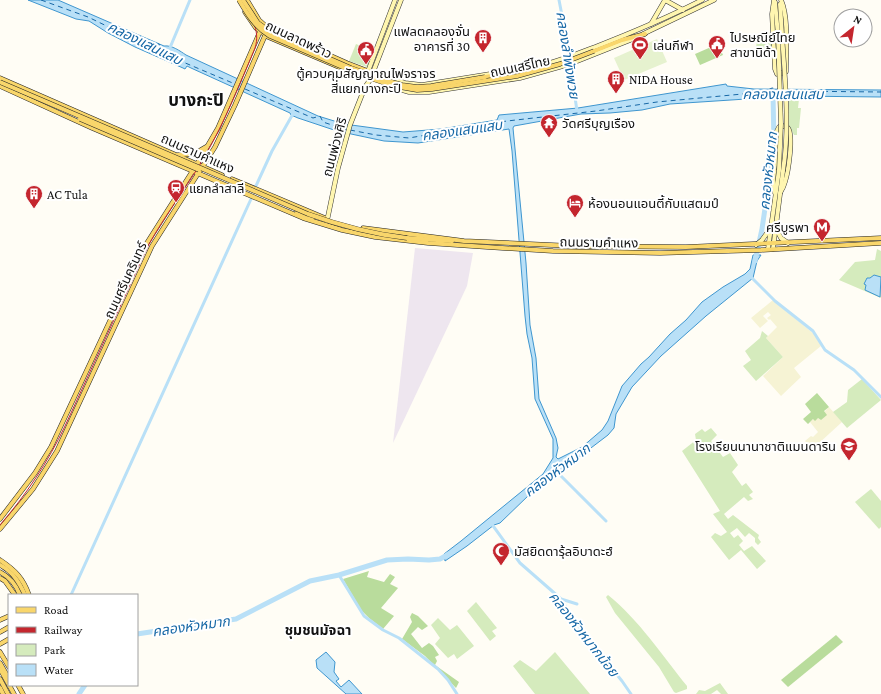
<svg xmlns="http://www.w3.org/2000/svg" width="881" height="694" font-family="'Crimson Pro','Noto Sans Thai',serif">
<style>
.industrial{fill:#eee6ef}
.farmland{fill:#f6f3d4}
.green{fill:#d5ebbd}
.forest{fill:#b9dc9c}
.pitch{fill:#e6f2cf}
.water{fill:#b9e0f7;stroke:#3f96cf}
.lines{fill:none;stroke-linecap:round;stroke-linejoin:round}
.canal{stroke:#b9e0f7;stroke-width:3}
.river{stroke:#b9e0f7;stroke-width:5}
.ferry{stroke:#1768a6;stroke-width:1;stroke-dasharray:5 4;stroke-linecap:butt}
.secondary-casing{stroke:#333;stroke-width:5}
.primary-casing{stroke:#222;stroke-width:5}
.secondary{stroke:#fff6b0;stroke-width:4}
.primary{stroke:#f9d66b;stroke-width:4}
.rail{stroke:#c4262e;stroke-width:1}
.secondary-bridge-casing{stroke:#333;stroke-width:5;stroke-linecap:butt}
.primary-bridge-casing{stroke:#222;stroke-width:5;stroke-linecap:butt}
.secondary-bridge{stroke:#fff6b0;stroke-width:4}
.primary-bridge{stroke:#f9d66b;stroke-width:4}
.labels{text-anchor:middle;stroke-width:4;stroke-linejoin:round;paint-order:stroke}
.poi-label{font-size:13px;fill:#111;stroke:#fff;text-anchor:start}
.street-label{font-size:13px;fill:#111;stroke:#fff}
.water-label{font-size:14px;font-style:italic;fill:#1768a6;stroke:#fff}
.neighbourhood-label{font-size:14px;font-weight:bold;fill:#111;stroke:#fff}
.district-label{font-size:17px;font-weight:bold;fill:#111;stroke:#fff}
</style>
<rect width="100%" height="100%" fill="#fffdf5"/>
<path class="industrial" d="M415,248L473,253L467,286L393,443Z"/>
<g class="farmland">
<path d="M773,300L814,334L821,346L794,368L801,377L781,396L763,376L783,357L766,338L777,327L770,319L769,320L767,318L771,315L768,312L763,316L768,321L760,328L751,318Z"/>
<path d="M829,407L842,422L818,444L817,443L811,448L805,441L811,436L813,437L818,432L810,422L813,419L818,418L821,420L824,412Z"/>
</g>
<g class="green">
<path d="M768,31C774,37 774,50 771,57C753,62 751,35 768,31Z"/>
<path d="M356,44L374,51L367,67L349,61Z"/>
<path d="M789,97H796V99H799L798,108H801L799,128H797V135H794L789,126Z"/>
<path d="M877,249L881,251V298L839,280L855,262L875,260Z"/>
<path d="M762,331L768,336L766,338L783,357L756,381L743,366L751,360L745,351L760,338Z"/>
<path d="M862,379L881,400L847,428L833,412L847,402L848,390Z"/>
<path d="M711,428L717,435L711,441L723,457L730,453L738,465L732,472L742,486L746,483L753,492L749,495L753,499L748,501L744,497L724,514L728,519L733,515L759,535L758,538L761,542L758,545L755,542V538L749,533L745,537L737,528L730,533L734,538L738,535L743,541L739,545L744,551L752,546L766,561L757,569L741,550L729,560L711,537L715,533L721,536L727,532L713,514L720,511L682,451L696,440L695,434L702,429L705,432Z"/>
<path d="M871,489L881,501V527L879,529L855,502Z"/>
<path d="M608,595C639,620 662,655 687,686V689L676,693L674,692L659,667L615,613L606,597Z"/>
<path d="M476,602L497,628L492,631L496,636L490,641L467,611Z"/>
<path d="M438,618L450,630L457,625L474,646L457,659L454,654L448,658L435,644L440,638L431,625Z"/>
<path d="M555,652L590,694H535L513,666L520,660L536,671Z"/>
<path d="M720,683L728,694H721L717,690L711,694H696L699,690L705,691Z"/>
</g>
<g class="forest">
<path d="M718,44L723,55L700,65L695,54Z"/>
<path d="M817,393L829,407L824,411L827,415L821,420L818,418L815,421L813,419L808,424L803,419L811,412L805,404Z"/>
<path d="M369,571L367,577L384,582L390,574L395,577L390,584L398,588L381,608L394,616L383,629L369,618L361,610L343,579Z"/>
<path d="M412,613L418,616L428,626L422,630L418,627L411,634L422,648L429,643L433,646L439,655L435,657L437,661L435,665L459,682L456,688L425,656L402,639L412,622L410,617Z"/>
<path d="M836,635L843,642L788,687L781,680Z"/>
</g>
<path class="pitch" d="M657,39L667,62L624,80L614,58Z"/>
<g class="water">
<path d="M28,0H58L164,46C172,45 180,51 186,55L318,116L344,124L403,132L441,129L497,120L499,115L578,108L726,84L727,86L754,89L881,90V97L792,96L670,104L642,110L610,113L581,114L514,126L513,128L526,263L530,325L536,358L539,399L556,438L558,448L556,457L558,459L582,447L602,430L608,421L622,386L641,364L649,357L670,334L686,320L702,302L723,287L745,274L750,269L753,255H761L757,261L753,278L706,316L661,356L632,387L616,414L614,428L608,435L529,495L500,523L494,525L467,546L445,561L444,554L461,541L543,474L553,458V439L535,399L532,358L527,334L525,316L512,151L509,129L418,143L384,141L337,131L298,118L291,115L290,113L191,68L187,66L185,69L183,68L135,47L108,33L89,21L76,19Z"/>
<path d="M874,275L881,277L880,297L865,290L866,285L864,284L867,278H870Z"/>
<path d="M326,652L335,662L334,672L339,679L336,681L341,687L349,680L362,694H346L317,668L316,660Z"/>
</g>
<g class="lines">
<g class="canal">
<path d="M559,0L570,57"/>
<path d="M169,50L190,0"/>
<path d="M570,63L577,111"/>
<path d="M255,188L272,151L294,112"/>
<path d="M750,276L775,301L813,331L825,350L854,370L881,397"/>
<path d="M561,476L606,521"/>
<path d="M491,523L520,563L560,598L586,637L622,681L631,694"/>
<path d="M339,575L364,616L383,630L399,638L438,669L448,680L457,694"/>
<path d="M71,595L251,199"/>
<path d="M561,599L577,604"/>
</g>
<g class="river">
<path d="M755,261L762,229L774,147L773,93"/>
<path d="M137,634L236,619L310,581L339,575L387,560L408,559L429,560L440,559L449,554"/>
<path d="M79,694L85,685"/>
</g>
<g class="ferry">
<path d="M41,0L88,17L146,45L159,44L164,54L235,84"/>
<path d="M245,89L313,118L320,116L323,122L347,130"/>
<path d="M787,91L881,92"/>
<path d="M350,130L376,135L409,138L507,121L596,111L657,102L764,92L772,88L778,89"/>
</g>
<defs>
<g id="secondary">
<path d="M665,0L683,10"/>
<path d="M774,0L772,14L775,69L777,74L786,72C786,53 789,17 781,0"/>
<path d="M775,2L778,35"/>
<path d="M780,4L782,35"/>
<path d="M651,24L665,0"/>
<path d="M643,34L714,0"/>
<path d="M530,68C552,64 574,55 595,47C631,33 667,18 702,0"/>
<path d="M373,73L405,83L422,85L521,69"/>
<path d="M367,74L395,0"/>
<path d="M392,87L409,92H429L520,78L570,64L633,39"/>
<path d="M775,193L773,180L777,150V131L779,127C783,126 786,125 788,128C794,136 788,173 785,182C784,186 782,190 780,193"/>
<path d="M327,221L338,168L350,125L365,87L370,80L401,0"/>
<path d="M775,227L781,238L788,243"/>
<path d="M756,245L762,240L770,229"/>
<path d="M768,249L779,170"/>
<path d="M773,249L783,171"/>
</g>
<g id="primary">
<path d="M247,0L259,20L268,28L347,63L373,73"/>
<path d="M245,12L256,28L268,37L360,76"/>
<path d="M594,51L622,40L645,34"/>
<path d="M485,77L510,73L532,67"/>
<path d="M0,78L222,175"/>
<path d="M0,86L92,128L303,218L342,230L375,237L428,243L487,247L553,251L660,253L761,250L881,243"/>
<path d="M178,155L194,154L206,147"/>
<path d="M232,179L325,218"/>
<path d="M297,212L312,219"/>
<path d="M363,228L464,241L573,246L686,247L881,238"/>
<path d="M407,238L452,241"/>
<path d="M0,519L35,473L51,447L145,246L197,164L218,128L262,27"/>
<path d="M0,529L33,489L57,451L152,246L215,147L235,105L267,31"/>
<path d="M0,560C15,570 23,578 29,595"/>
<path d="M0,565C13,572 19,582 25,595"/>
<path d="M0,572C10,577 16,585 20,595"/>
<path d="M0,578L5,581L15,595"/>
<path d="M0,620L9,616"/>
<path d="M0,632L9,627"/>
<path d="M0,644L9,639"/>
<path d="M0,652L9,667"/>
<path d="M0,663L9,679"/>
<path d="M0,669L9,685"/>
<path d="M0,679L8,694"/>
<path d="M9,685L14,694"/>
<path d="M18,685L23,694"/>
<path d="M0,688L3,694"/>
</g>
</defs>
<use href="#secondary" class="secondary-casing"/>
<use href="#primary" class="primary-casing"/>
<use href="#secondary" class="secondary"/>
<use href="#primary" class="primary"/>
<path class="rail" d="M0,525C26,495 48,462 65,426L148,246C165,215 187,187 205,156C225,121 240,84 255,48C261,30 250,15 241,0"/>
<defs>
<g id="secondary-bridge">
<path d="M778,35L781,124L779,170"/>
<path d="M782,35C785,80 790,126 783,171"/>
</g>
<g id="primary-bridge">
<path d="M239,0C248,15 255,27 270,36L361,75L394,86L417,90L432,89L517,76L560,64L594,51"/>
<path d="M243,0L258,23L275,35L351,68L385,80L402,85L417,87L431,86L485,77"/>
<path d="M0,82L308,214C341,226 372,234 407,238"/>
<path d="M80,119L199,170"/>
</g>
</defs>
<use href="#secondary-bridge" class="secondary-bridge-casing"/>
<use href="#primary-bridge" class="primary-bridge-casing"/>
<use href="#secondary-bridge" class="secondary-bridge"/>
<use href="#primary-bridge" class="primary-bridge"/>
</g>
<defs>
<symbol id="building-pin" viewBox="-11 -11 22 30"><path d="M0 17L-7.5 6A9.5 9.5 0 1 1 7.5 6Z" fill="#c4262e" stroke="#fff"/><path d="M-4-6H4V6H1V3H-1V6H-4ZM-2.5-4.3h1.7v1.8h-1.7ZM.8-4.3h1.7v1.8H.8ZM-2.5-1h1.7V.8h-1.7ZM.8-1h1.7V.8H.8Z" fill="#fff"/></symbol>
<symbol id="civic-pin" viewBox="-11 -11 22 30"><path d="M0 17L-7.5 6A9.5 9.5 0 1 1 7.5 6Z" fill="#c4262e" stroke="#fff"/><path d="M-.6-6.5H3V-4.5H.6V-3L4-1V1h2V6H-6V1h2V-1L-.6-3ZM-1.2 2.5V6h2.4V2.5Z" fill="#fff"/></symbol>
<symbol id="stadium-pin" viewBox="-11 -11 22 30"><path d="M0 17L-7.5 6A9.5 9.5 0 1 1 7.5 6Z" fill="#c4262e" stroke="#fff"/><path d="M0-5a6.5 5 0 1 0 0 10a6.5 5 0 1 0 0-10ZM-3.5-1.8h7v3.6h-7Z" fill="#fff"/></symbol>
<symbol id="temple-pin" viewBox="-11 -11 22 30"><path d="M0 17L-7.5 6A9.5 9.5 0 1 1 7.5 6Z" fill="#c4262e" stroke="#fff"/><path d="M0-6L5-2H3V0L6.5 2.5H4V6H1.5V3h-3V6H-4V2.5H-6.5L-3 0V-2H-5Z" fill="#fff"/></symbol>
<symbol id="station-pin" viewBox="-11 -11 22 30"><path d="M0 17L-7.5 6A9.5 9.5 0 1 1 7.5 6Z" fill="#c4262e" stroke="#fff"/><path d="M-3-6H3Q5-6 5-4V2Q5 4 3 4L4.5 6H3L1.5 4h-3L-3 6H-4.5L-3 4Q-5 4-5 2V-4Q-5-6-3-6ZM-3.5-4v3h7v-3ZM-3.5 1v1.5H-2V1ZM2 1v1.5H3.5V1Z" fill="#fff"/></symbol>
<symbol id="hotel-pin" viewBox="-11 -11 22 30"><path d="M0 17L-7.5 6A9.5 9.5 0 1 1 7.5 6Z" fill="#c4262e" stroke="#fff"/><path d="M-6-4.5h1.5V1H6V5H4.5V3h-9V5H-6ZM-4 0a1.8 1.8 0 1 1 3.6 0ZM.5 0V-2.5h3Q6-2.5 6 0Z" fill="#fff"/></symbol>
<symbol id="metro-pin" viewBox="-11 -11 22 30"><path d="M0 17L-7.5 6A9.5 9.5 0 1 1 7.5 6Z" fill="#c4262e" stroke="#fff"/><path d="M-5.5 5V-5H-3L0 0L3-5H5.5V5H3V-.5L0 4L-3-.5V5Z" fill="#fff"/></symbol>
<symbol id="school-pin" viewBox="-11 -11 22 30"><path d="M0 17L-7.5 6A9.5 9.5 0 1 1 7.5 6Z" fill="#c4262e" stroke="#fff"/><path d="M0-5L7-2L0 1L-7-2ZM-4 1L0 2.5L4 1V4Q0 6-4 4Z" fill="#fff"/></symbol>
<symbol id="mosque-pin" viewBox="-11 -11 22 30"><path d="M0 17L-7.5 6A9.5 9.5 0 1 1 7.5 6Z" fill="#c4262e" stroke="#fff"/><path d="M3.5-4.9A6 6 0 1 0 3.5 4.9A5 5 0 1 1 3.5-4.9Z" fill="#fff"/></symbol>
</defs>
<g fill-rule="evenodd">
<use href="#building-pin" x="473" y="28" width="20" height="27"/>
<use href="#civic-pin" x="707" y="34" width="20" height="27"/>
<use href="#stadium-pin" x="630" y="35" width="20" height="27"/>
<use href="#civic-pin" x="356" y="40" width="20" height="27"/>
<use href="#building-pin" x="606" y="69" width="20" height="27"/>
<use href="#temple-pin" x="539" y="113" width="20" height="27"/>
<use href="#station-pin" x="166" y="178" width="20" height="27"/>
<use href="#building-pin" x="24" y="184" width="20" height="27"/>
<use href="#hotel-pin" x="565" y="193" width="20" height="27"/>
<use href="#metro-pin" x="812" y="217" width="20" height="27"/>
<use href="#school-pin" x="839" y="436" width="20" height="27"/>
<use href="#mosque-pin" x="491" y="541" width="20" height="27"/>
</g>
<g class="labels">
<g class="poi-label">
<text x="470" y="36" text-anchor="end">แฟลตคลองจั่น<tspan x="470" dy="15">อาคารที่ 30</tspan></text>
<text x="730" y="42">ไปรษณีย์ไทย<tspan x="730" dy="15">สาขานิด้า</tspan></text>
<text x="653" y="50">เล่นกีฬา</text>
<text x="366" y="78" text-anchor="middle">ตู้ควบคุมสัญญาณไฟจราจร<tspan x="366" dy="15">สี่แยกบางกะปิ</tspan></text>
<text x="629" y="84">NIDA House</text>
<text x="562" y="128">วัดศรีบุญเรือง</text>
<text x="189" y="193">แยกลำสาลี</text>
<text x="47" y="199">AC Tula</text>
<text x="588" y="208">ห้องนอนแอนตี้กับแสตมป์</text>
<text x="809" y="232" text-anchor="end">ศรีบูรพา</text>
<text x="836" y="451" text-anchor="end">โรงเรียนนานาชาติแมนดาริน</text>
<text x="514" y="556">มัสยิดดารุ้ลอิบาดะฮ์</text>
</g>
<g class="street-label">
<text transform="translate(299 39) rotate(25)" y="5">ถนนลาดพร้าว</text>
<text transform="translate(520 66) rotate(-12)" y="5">ถนนเสรีไทย</text>
<text transform="translate(334 147) rotate(-75)" y="5">ถนนพ่วงศิริ</text>
<text transform="translate(198 153) rotate(24)" y="5">ถนนรามคำแหง</text>
<text transform="translate(599 242) rotate(1)" y="5">ถนนรามคำแหง</text>
<text transform="translate(125 280) rotate(-65)" y="5">ถนนศรีนครินทร์</text>
</g>
<g class="water-label">
<text transform="translate(145 43) rotate(26)" y="5">คลองแสนแสบ</text>
<text transform="translate(568 55) rotate(81)" y="5">คลองลำพังพวย</text>
<text x="783" y="99">คลองแสนแสบ</text>
<text transform="translate(462 130) rotate(-8)" y="5">คลองแสนแสบ</text>
<text transform="translate(768 171) rotate(-84)" y="5">คลองหัวหมาก</text>
<text transform="translate(557 470) rotate(-37)" y="5">คลองหัวหมาก</text>
<text transform="translate(191 626) rotate(-8)" y="5">คลองหัวหมาก</text>
<text transform="translate(584 634) rotate(52)" y="5">คลองหัวหมากน้อย</text>
</g>
<g class="neighbourhood-label">
<text x="318" y="635">ชุมชนมัจฉา</text>
</g>
<g class="district-label">
<text x="196" y="106">บางกะปิ</text>
</g>
</g>
<rect x="8" y="594" width="130" height="92" fill="#ffffff" stroke="#a0a0a0"/>
<rect x="16" y="607" width="20" height="6" fill="#f9d66b" stroke="#a0a0a0"/>
<text x="44" y="614" font-size="12" fill="#111111">Road</text>
<rect x="16" y="627" width="20" height="6" fill="#c4262e" stroke="#a0a0a0"/>
<text x="44" y="634" font-size="12" fill="#111111">Railway</text>
<rect x="16" y="644" width="20" height="12" fill="#d5ebbd" stroke="#a0a0a0"/>
<text x="44" y="654" font-size="12" fill="#111111">Park</text>
<rect x="16" y="664" width="20" height="12" fill="#b9e0f7" stroke="#a0a0a0"/>
<text x="44" y="674" font-size="12" fill="#111111">Water</text>
<g transform="translate(853 28) rotate(30)"><circle r="19" fill="#ffffff" stroke="#a0a0a0"/>
<path d="M0-3L7 15L0 10L-7 15Z" fill="#c4262e"/>
<text y="-6" font-size="11" font-weight="bold" text-anchor="middle" fill="#111111">N</text>
</g>
</svg>
